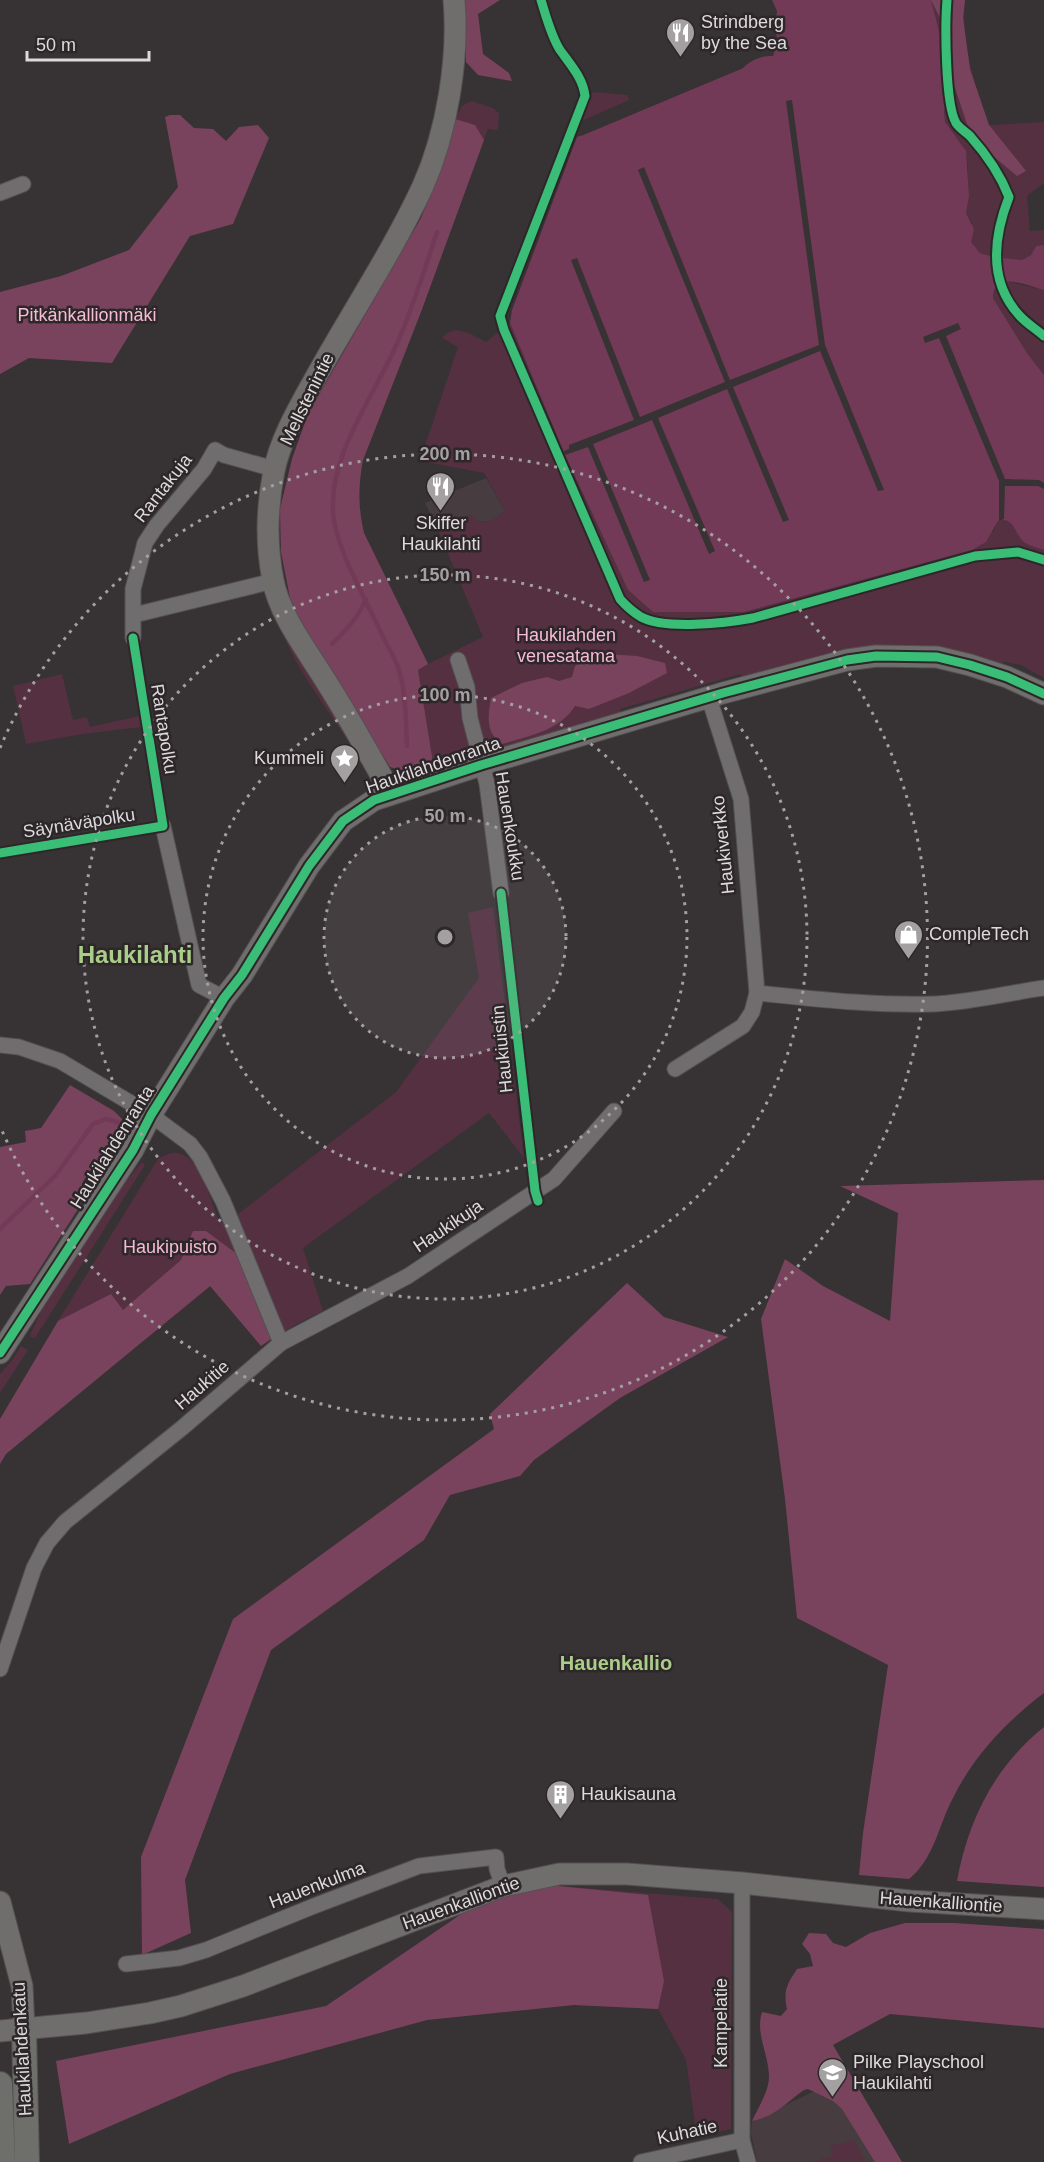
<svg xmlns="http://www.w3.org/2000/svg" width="1044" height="2162" font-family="Helvetica,sans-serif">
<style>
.built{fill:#473c3f}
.green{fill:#543041}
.forest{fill:#79435d}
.water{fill:#723a56}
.pier{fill:#373234}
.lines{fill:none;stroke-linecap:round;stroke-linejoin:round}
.stream{stroke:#723a56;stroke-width:4.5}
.street-casing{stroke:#545052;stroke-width:17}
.secondary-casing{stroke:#545052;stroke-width:23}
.primary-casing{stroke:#545052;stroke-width:26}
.street{stroke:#6f6d6e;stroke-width:15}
.secondary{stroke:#6f6e6c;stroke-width:21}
.primary{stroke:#6e6e6b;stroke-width:24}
.cycleway-casing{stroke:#2e272a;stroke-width:13}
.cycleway{stroke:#3abd76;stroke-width:9}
.ring{fill:none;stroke:#a49fa1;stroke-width:3;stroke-dasharray:3 6}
.labels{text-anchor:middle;stroke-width:5;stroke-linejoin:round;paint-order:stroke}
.poi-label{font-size:18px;fill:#dedadb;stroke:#2e272a;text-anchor:start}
.park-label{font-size:18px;fill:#f6bcd5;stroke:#2e272a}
.street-label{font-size:18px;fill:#dedadb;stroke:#2e272a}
.neighbourhood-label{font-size:20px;font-weight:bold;fill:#aace89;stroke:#2e272a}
.district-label{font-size:24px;font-weight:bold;fill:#aace89;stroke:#2e272a}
.centre{fill:#a49fa1;stroke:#2e272a;stroke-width:3}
.ring-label{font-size:18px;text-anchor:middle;font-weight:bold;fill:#a49fa1;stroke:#2e272a;stroke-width:5;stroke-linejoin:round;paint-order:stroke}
</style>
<rect width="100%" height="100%" fill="#373234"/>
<g class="built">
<path d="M486,478L505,511L492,521L480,522L470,515L438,530L425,503Z"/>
<path d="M850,2074L902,2162H757L751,2133L752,2121Z"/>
</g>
<g class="green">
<path d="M931,0H965C961,45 974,83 989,125L1044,122V183L1027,196L1030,231L1044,230V245L1036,246L1031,255L1022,260L994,257L980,253L970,242L972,223L966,213C968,201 970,159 964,149C958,139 946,130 944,118C943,109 947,101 946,91C944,60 939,30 931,0Z"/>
<path d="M595,92L627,95L629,100L582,121L592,93Z"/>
<path d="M471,101L493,108L499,113L498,130L488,129L421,312L363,460C358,486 358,507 364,533L428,664L483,637L438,530L471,515L480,522L491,521L505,511L484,473L420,461L458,347L442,338C456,322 471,335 486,342L510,323L565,455L628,590L653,612L993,532L998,521C1015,516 1014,535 1025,543C1030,546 1038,548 1044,550V678L1021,665L1004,662L997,665L953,654L745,682L740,674L620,709L622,716L434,769L410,773L390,767L281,552L280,509L292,459L308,414L421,218L441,168L455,119L462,106Z"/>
<path d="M1007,281L1044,290V375L1027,353L993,298C993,287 996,284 1007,281Z"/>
<path d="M272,608L372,776L371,780C352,743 326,710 304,675C291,654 281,631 272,608Z"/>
<path d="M62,674L73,720L87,717L90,727L139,716L141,727L83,734L26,744L13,686Z"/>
<path d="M493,907L524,1158L489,1113L303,1248L323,1311L300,1322L261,1346L211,1286L145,1340L58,1321L158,1159C162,1157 167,1154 172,1153C200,1149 211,1204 220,1223L242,1211L396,1092L479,978L468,913Z"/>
<path d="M142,1162L145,1165L35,1338L31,1337L30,1335L52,1288L101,1211Z"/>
<path d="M21,1346L28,1350L0,1393V1374L13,1359Z"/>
<path d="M548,1885L718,1899L732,1912L731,2129L697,2137L686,2060L658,2009L574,2005L481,2014Z"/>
<path d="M854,2140L866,2162H812L833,2156L831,2146Z"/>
</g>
<g class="forest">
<path d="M465,0H500L478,14L483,54L509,73L512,81L478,75L466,62Z"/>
<path d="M931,0H965L963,18L970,69L989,125L1026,171L1017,176L980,145L967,124L950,73L943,24Z"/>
<path d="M170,115H180L194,128L213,129L226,141L239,127L258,125L269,138L233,224L190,236L112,363L29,358L0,374V292L61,276L129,250L178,187L165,117Z"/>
<path d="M455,119L475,125L484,140L421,312L363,460C358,486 358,507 364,533L428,664L418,670L434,769L410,773L390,767L292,608L281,552L280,509L292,459L308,414L421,218L441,168Z"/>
<path d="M592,653L637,656L665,663L667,673L629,693L589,709L575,706C559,731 529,736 502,744C485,732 488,716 491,698L522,683L547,677L559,681L572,677L575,666Z"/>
<path d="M70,1085L114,1111L122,1119L123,1129L91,1176L85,1178L82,1184L84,1191L80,1206L30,1284L6,1286L0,1295V1147L26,1142L25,1131L41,1128Z"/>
<path d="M1044,1180V1693C1006,1722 973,1756 952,1800C938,1827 934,1859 909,1879L859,1875L863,1833L888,1665L797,1618L785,1499L761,1319L785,1259L823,1286L890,1321L898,1213L840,1186Z"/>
<path d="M193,1231H206L237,1254L271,1339L261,1346L210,1286L6,1454L0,1464V1419L58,1321L111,1294L123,1310L181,1260Z"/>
<path d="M627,1283L664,1317L728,1337L620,1398L534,1460L520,1476L450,1495L424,1540L271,1650L185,1880L191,1933L142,1955L141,1857L233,1619L494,1429L490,1414Z"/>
<path d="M1044,1727V1887L957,1881C968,1820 995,1766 1044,1727Z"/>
<path d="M548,1885L648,1895L664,1981L658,2009L574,2005L427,2020L230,2074L69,2144L56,2061L326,2006L476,1904Z"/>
<path d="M905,1923H954L1044,1929V2028L890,2014L833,2045L902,2162H875L842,2109L833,2101L808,2089L804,2090C785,2103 777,2116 752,2121C758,2108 769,2091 769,2077C769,2054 755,2034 762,2012L781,2016L787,2009C783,1991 787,1984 797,1969L813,1966L810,1954L802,1944L809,1933L826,1934L833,1943L846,1947L870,1933Z"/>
</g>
<path class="water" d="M772,0H931L940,35L946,84L947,98L944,112L945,122L966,151L969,196L966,213L974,229L971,242L980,253L994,257L1022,260L1031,255L1036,246L1044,245V290C1026,285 993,270 993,298L1027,353L1044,375V550C1038,548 1030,546 1025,543C1014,535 1015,516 998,521L986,542L972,550L744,612H653L628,590L565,455L510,323L512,310L577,137L743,68C752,59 761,56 773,56L778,40L775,31L777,11Z"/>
<g class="pier">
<path d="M741,65L743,68L581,136L579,133Z"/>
<path d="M792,100L825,345L884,490L878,491L820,351L733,387L789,520L783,522L727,389L658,418L715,551L709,554L652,420L593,444L650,580L644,582L588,447L565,455L564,451L569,449V445L634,420L571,260L577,258L640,417L725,382L638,170L644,167L730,380L819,345L786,101Z"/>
<path d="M958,323L961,329L946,336L1005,479L1039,480L1044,483V489L1038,486H1005L1004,519L999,521V481L939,338L925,343L923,337Z"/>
</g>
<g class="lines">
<g class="stream">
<path d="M332,644C346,630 358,618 366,599"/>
<path d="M407,746C406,721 406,694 399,670C396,660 390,650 385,641C370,607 339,555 334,520C325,461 372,399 395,348C412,311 424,271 437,232"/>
<path d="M0,1229L56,1175L93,1124L106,1119L120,1123"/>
</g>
<defs>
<g id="street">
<path d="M0,193L23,184"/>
<path d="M134,615L273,581"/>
<path d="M133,638V589L145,543L157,525L204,469L215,450L224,455L274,469"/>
<path d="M458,660L467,687L470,718L487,784L501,893"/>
<path d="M709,698L741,799L757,993C816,999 876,1006 935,1004C972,1002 1008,993 1044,988"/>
<path d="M163,826L199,985L224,998"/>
<path d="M0,1045L19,1047L60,1061L151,1115L190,1144L200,1157L223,1201L281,1343L182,1428L65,1522L47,1543L34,1568L0,1669"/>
<path d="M675,1069L743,1026L752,1012L757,993"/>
<path d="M281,1343L408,1276L554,1179L614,1111"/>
<path d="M742,1883V2140L748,2162"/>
<path d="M126,1964L179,1958L206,1950L314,1906L419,1866L496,1857L497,1869L503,1886"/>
<path d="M641,2162L742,2140"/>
</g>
<g id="secondary">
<path d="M391,793C370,756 350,719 327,683C309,653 279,615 273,580C266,545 267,506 274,471C280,441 297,411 312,384C348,318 391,255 423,186C447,132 459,59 454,0"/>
<path d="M0,1353L133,1150L151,1115L224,998L242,975L309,866L343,821L374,800L481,765L723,693L847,660L876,656L937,657L970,665L1007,677L1044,694"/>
<path d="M0,1902L22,1986L24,2029"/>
<path d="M0,2031L86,2023L150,2013L181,2006L243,1986L503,1886L559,1874H627L742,1883L910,1901L1044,1909"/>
</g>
<g id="primary">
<path d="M24,2029L27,2162"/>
<path d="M0,2084L3,2162"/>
</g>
</defs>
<use href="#street" class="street-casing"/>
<use href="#secondary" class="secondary-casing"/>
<use href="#primary" class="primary-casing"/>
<use href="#street" class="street"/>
<use href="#secondary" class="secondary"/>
<use href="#primary" class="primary"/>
<defs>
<g id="cycleway">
<path d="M541,0C546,16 551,36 560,50C570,64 583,78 585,96L500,316L504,330L620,599C626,606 633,612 641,617C665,630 726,623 753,618L975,556L1018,552L1044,560"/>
<path d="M947,0C945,24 945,104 956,123C959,128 966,132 970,136C987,155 1000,174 1009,197C993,238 988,281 1019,315C1026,323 1036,329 1044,336"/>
<path d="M0,853L163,826L133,638"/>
<path d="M501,893L535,1191L538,1201"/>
<path d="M0,1353L133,1150L151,1115L224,998L242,975L309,866L343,821L374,800L481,765L723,693L847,660L876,656L937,657L970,665L1007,677L1044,694"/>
</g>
</defs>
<use href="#cycleway" class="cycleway-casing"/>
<use href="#cycleway" class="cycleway"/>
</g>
<circle cx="445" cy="937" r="121" fill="#a49fa1" fill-opacity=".12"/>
<g class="ring">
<circle cx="445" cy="937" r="121"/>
<circle cx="445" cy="937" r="242"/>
<circle cx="445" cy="937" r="362"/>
<path d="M0 748A483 483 0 1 1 0 1126"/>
</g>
<defs>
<symbol id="restaurant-pin" viewBox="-11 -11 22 30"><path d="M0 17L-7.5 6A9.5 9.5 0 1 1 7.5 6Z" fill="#a49fa1" stroke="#2e272a"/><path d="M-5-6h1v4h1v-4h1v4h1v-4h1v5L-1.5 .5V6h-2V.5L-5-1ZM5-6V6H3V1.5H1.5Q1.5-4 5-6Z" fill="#fff"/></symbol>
<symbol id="sight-pin" viewBox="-11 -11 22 30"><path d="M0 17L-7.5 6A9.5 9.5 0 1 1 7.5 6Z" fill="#a49fa1" stroke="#2e272a"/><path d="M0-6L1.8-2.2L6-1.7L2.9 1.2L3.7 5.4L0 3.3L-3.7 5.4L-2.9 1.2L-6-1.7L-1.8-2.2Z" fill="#fff"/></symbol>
<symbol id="shop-pin" viewBox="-11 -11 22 30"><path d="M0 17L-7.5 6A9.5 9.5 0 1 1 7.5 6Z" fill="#a49fa1" stroke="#2e272a"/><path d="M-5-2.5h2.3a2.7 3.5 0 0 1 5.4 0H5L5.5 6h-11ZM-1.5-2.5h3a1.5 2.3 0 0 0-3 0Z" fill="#fff"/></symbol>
<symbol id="building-pin" viewBox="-11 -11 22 30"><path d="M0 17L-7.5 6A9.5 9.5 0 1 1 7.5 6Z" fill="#a49fa1" stroke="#2e272a"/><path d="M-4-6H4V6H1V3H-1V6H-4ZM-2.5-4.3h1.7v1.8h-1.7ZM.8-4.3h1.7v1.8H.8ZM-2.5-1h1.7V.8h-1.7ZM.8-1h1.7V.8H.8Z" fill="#fff"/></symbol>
<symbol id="school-pin" viewBox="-11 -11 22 30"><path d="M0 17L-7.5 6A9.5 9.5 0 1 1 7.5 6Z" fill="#a49fa1" stroke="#2e272a"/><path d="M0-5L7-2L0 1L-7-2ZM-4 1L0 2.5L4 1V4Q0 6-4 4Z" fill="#fff"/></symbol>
</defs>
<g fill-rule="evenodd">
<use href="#restaurant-pin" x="664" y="16" width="33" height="45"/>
<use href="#restaurant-pin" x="424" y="470" width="33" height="45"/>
<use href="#sight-pin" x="328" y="742" width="33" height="45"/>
<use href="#shop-pin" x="892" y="918" width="33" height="45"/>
<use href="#building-pin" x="544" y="1778" width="33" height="45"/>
<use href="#school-pin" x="816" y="2056" width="33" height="45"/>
</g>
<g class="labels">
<g class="poi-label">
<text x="701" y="28">Strindberg<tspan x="701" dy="21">by the Sea</tspan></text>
<text x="441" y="529" text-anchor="middle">Skiffer<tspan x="441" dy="21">Haukilahti</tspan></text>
<text x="324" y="764" text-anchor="end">Kummeli</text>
<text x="929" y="940">CompleTech</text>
<text x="581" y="1800">Haukisauna</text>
<text x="853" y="2068">Pilke Playschool<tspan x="853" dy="21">Haukilahti</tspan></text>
</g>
<g class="park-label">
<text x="87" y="321">Pitkänkallionmäki</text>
<text x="566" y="641">Haukilahden<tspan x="566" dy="21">venesatama</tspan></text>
<text x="170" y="1253">Haukipuisto</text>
</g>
<g class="street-label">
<text transform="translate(307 399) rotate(-64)" y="6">Mellstenintie</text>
<text transform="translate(163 488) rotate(-52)" y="6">Rantakuja</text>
<text transform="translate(164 729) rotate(81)" y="6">Rantapolku</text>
<text transform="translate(433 765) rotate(-19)" y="6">Haukilahdenranta</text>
<text transform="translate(79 823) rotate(-9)" y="6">Säynäväpolku</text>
<text transform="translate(510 826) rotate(81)" y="6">Hauenkoukku</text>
<text transform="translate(723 845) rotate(-96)" y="6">Haukiverkko</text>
<text transform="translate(502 1049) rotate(-96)" y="6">Haukiuistin</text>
<text transform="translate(112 1147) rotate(-58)" y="6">Haukilahdenranta</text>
<text transform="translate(448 1226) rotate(-34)" y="6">Haukikuja</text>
<text transform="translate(202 1385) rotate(-41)" y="6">Haukitie</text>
<text transform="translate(317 1885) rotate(-21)" y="6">Hauenkulma</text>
<text transform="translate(941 1902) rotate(4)" y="6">Hauenkalliontie</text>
<text transform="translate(461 1903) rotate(-20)" y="6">Hauenkalliontie</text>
<text transform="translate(721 2023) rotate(-90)" y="6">Kampelatie</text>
<text transform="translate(22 2049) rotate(-93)" y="6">Haukilahdenkatu</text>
<text transform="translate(687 2132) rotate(-12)" y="6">Kuhatie</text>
</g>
<g class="neighbourhood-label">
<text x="616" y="1670">Hauenkallio</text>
</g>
<g class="district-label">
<text x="135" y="963">Haukilahti</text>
</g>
</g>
<circle cx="445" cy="937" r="9" class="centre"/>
<g class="ring-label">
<text x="445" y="460">200 m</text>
<text x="445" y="581">150 m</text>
<text x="445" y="701">100 m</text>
<text x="445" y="822">50 m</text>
</g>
<path d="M27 51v9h122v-9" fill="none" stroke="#dedadb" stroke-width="3"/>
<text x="36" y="51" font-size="18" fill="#dedadb" stroke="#2e272a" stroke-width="4.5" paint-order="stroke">50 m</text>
</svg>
